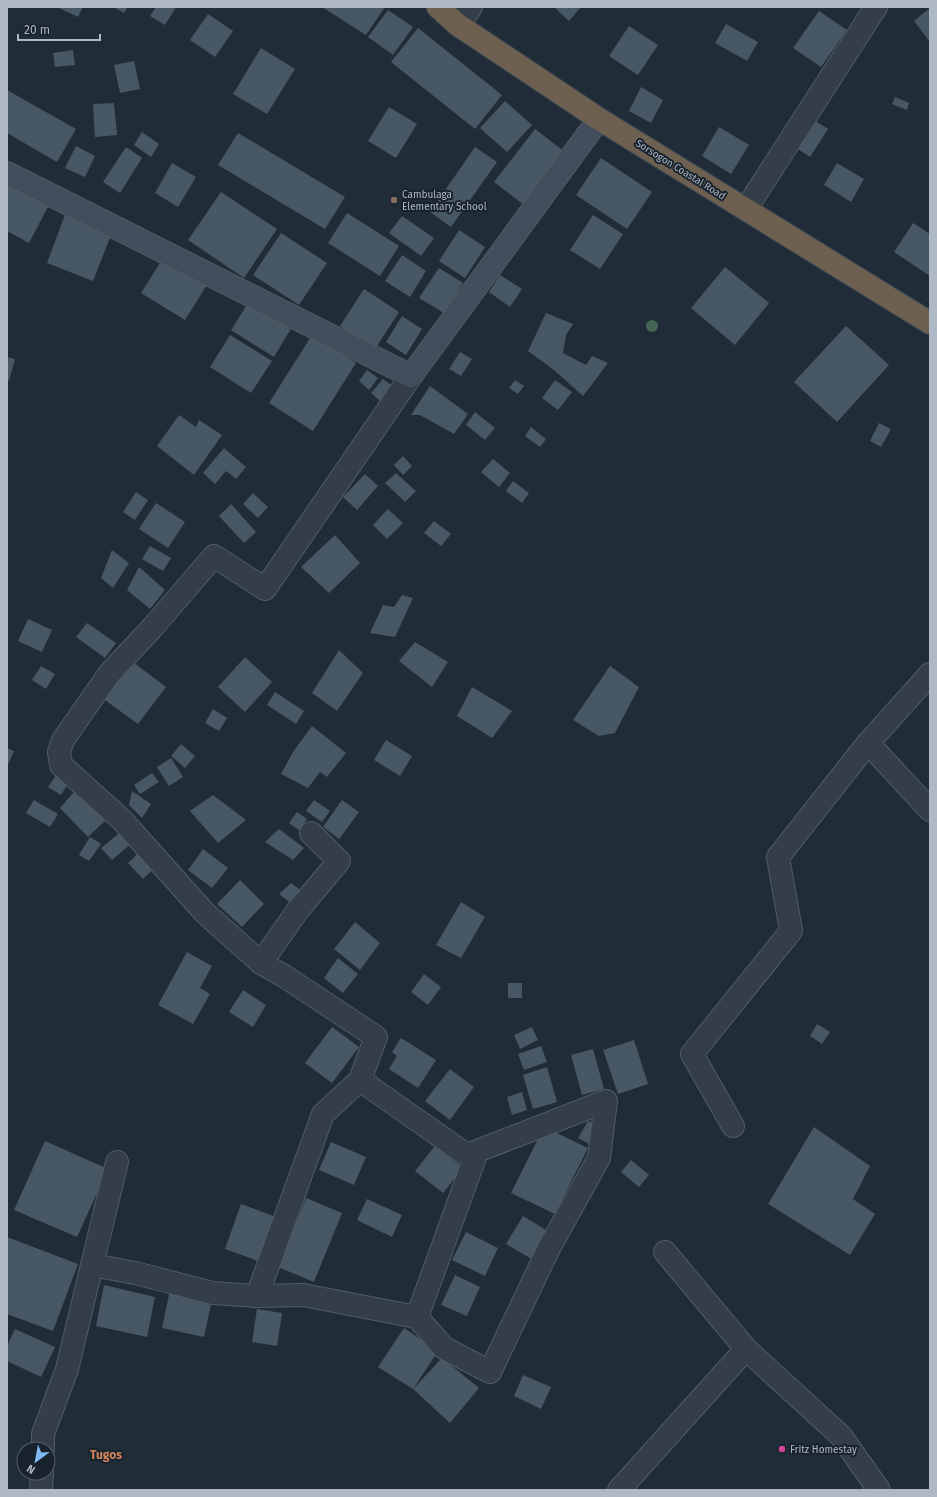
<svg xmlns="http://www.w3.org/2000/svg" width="937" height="1497" font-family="'Fira Sans',sans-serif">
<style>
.building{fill:#485764}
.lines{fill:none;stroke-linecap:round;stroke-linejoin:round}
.street-casing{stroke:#515c66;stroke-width:24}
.secondary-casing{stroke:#515c66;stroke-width:24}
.highway-casing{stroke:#3e4953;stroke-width:24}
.street{stroke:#343e48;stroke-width:22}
.secondary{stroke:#424e5b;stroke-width:22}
.highway{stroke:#6e6051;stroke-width:22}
.tree{fill:#466655}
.education-dot{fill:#8d6e63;stroke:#19232d;stroke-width:1.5}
.hotel-dot{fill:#d1479c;stroke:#19232d;stroke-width:1.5}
.labels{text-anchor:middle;stroke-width:4;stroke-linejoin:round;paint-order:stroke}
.street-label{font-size:10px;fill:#aeb9c5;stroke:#19232d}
.poi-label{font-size:10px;fill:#aeb9c5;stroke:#19232d;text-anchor:start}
.quarter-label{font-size:12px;font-weight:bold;fill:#d3845c;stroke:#19232d}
</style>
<rect width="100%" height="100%" fill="#202d38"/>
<g class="building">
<path d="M60,7H83L78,17L59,8Z"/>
<path d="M113,7H128L124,13Z"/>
<path d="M156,7H176L165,25L150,16Z"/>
<path d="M322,7H385L366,35Z"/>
<path d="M554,7H581L569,21Z"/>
<path d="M930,8V42L914,21Z"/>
<path d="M388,10L413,27L393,55L368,37Z"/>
<path d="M819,11L847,30L821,67L793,48Z"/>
<path d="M208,14L233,31L215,57L190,40Z"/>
<path d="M726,24L758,42L747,61L715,43Z"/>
<path d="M629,26L658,45L638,75L609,56Z"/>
<path d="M418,28L502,95L475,129L391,62Z"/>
<path d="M261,48L295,69L267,114L233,94Z"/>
<path d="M73,50L75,65L55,67L53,53Z"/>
<path d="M134,61L140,89L120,93L114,65Z"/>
<path d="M641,87L663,100L651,123L629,111Z"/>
<path d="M7,90L76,129L57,162L7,133Z"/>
<path d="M895,97L909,103L907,110L892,104Z"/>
<path d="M505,101L532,125L507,152L480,128Z"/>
<path d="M114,103L117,135L95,137L93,104Z"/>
<path d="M389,107L417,124L396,158L368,141Z"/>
<path d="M809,117L828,129L810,157L792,145Z"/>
<path d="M719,127L749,145L731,174L702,156Z"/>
<path d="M535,129L565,152L524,205L494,182Z"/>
<path d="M142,132L159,144L151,157L134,145Z"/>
<path d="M238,133L345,197L325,229L218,165Z"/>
<path d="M76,146L95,156L85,177L65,168Z"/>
<path d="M126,147L142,158L120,193L103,182Z"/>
<path d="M475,147L497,162L451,227L430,212Z"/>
<path d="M601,158L652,192L627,229L576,195Z"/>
<path d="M172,163L196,177L178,207L155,193Z"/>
<path d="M837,163L864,179L851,202L824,185Z"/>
<path d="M8,183L49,205L29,243L7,231V186Z"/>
<path d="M221,192L277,229L244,278L188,240Z"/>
<path d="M66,212L113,230L93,281L47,263Z"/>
<path d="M347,213L399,246L380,276L328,243Z"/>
<path d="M593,215L623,234L600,269L570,250Z"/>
<path d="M402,216L434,238L421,256L389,233Z"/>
<path d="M913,223L930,234V276L894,252Z"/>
<path d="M459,230L485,247L465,278L439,261Z"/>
<path d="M281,233L327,263L299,305L253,275Z"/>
<path d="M402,255L426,271L410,297L385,281Z"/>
<path d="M163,258L207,285L185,320L141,293Z"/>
<path d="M725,267L769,303L735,345L691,308Z"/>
<path d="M439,268L463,283L444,313L419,298Z"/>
<path d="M500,275L522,289L510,307L489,292Z"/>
<path d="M364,289L399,312L375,349L340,326Z"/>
<path d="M250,300L292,327L274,357L231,330Z"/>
<path d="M546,313L573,324L566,335L563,353L586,365L592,356L608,363L583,396L554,370L528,351Z"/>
<path d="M402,316L422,329L406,355L386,342Z"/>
<path d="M846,326L889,365L837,422L794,382Z"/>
<path d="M230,335L272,361L251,393L210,367Z"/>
<path d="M312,335L356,363L313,431L269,403Z"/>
<path d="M460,352L472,359L461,376L449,369Z"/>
<path d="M7,357L15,359L9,381L7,380Z"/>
<path d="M367,370L378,378L369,390L359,381Z"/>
<path d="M383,379L394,387L381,402L371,393Z"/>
<path d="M515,380L524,386L518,394L509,388Z"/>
<path d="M555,380L572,392L558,410L542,398Z"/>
<path d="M430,386L468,414L454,434L420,415H411Z"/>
<path d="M475,412L495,428L485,440L466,425Z"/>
<path d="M179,415L196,427L199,420L222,435L194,475L157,446Z"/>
<path d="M879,423L891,429L881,447L870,441Z"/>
<path d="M531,427L546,439L540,447L525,436Z"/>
<path d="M224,448L246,467L236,479L226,471L215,484L203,473Z"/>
<path d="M403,456L412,466L403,475L394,465Z"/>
<path d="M493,459L510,473L499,487L481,472Z"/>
<path d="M396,473L416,491L405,502L385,483Z"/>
<path d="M365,474L378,486L357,510L343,497Z"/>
<path d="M513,481L529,493L522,503L506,491Z"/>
<path d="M136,492L148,500L135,520L123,512Z"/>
<path d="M253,493L268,507L258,518L243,504Z"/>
<path d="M156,503L185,522L168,548L139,529Z"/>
<path d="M231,504L256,532L244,543L219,516Z"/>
<path d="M388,509L403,523L387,539L373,525Z"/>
<path d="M434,521L451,534L441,546L424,533Z"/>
<path d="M335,535L360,563L329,593L301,567Z"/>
<path d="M150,546L171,558L163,571L142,559Z"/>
<path d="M112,550L129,563L113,588L101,578Z"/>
<path d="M139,567L165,590L150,609L127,590Z"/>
<path d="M402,595L413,598L395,637L370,633L383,605L394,607Z"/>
<path d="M28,619L52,630L42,652L18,641Z"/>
<path d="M87,623L116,643L105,658L76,637Z"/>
<path d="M415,642L448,662L432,687L399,661Z"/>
<path d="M339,650L363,673L337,711L312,693Z"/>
<path d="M126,657L166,687L138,724L98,695Z"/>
<path d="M245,657L272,682L245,712L218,687Z"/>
<path d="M41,666L55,674L46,689L32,680Z"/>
<path d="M610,666L639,687L615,733L599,736L573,720Z"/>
<path d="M472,687L512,711L492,738L457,716Z"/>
<path d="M275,692L304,711L296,724L267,705Z"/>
<path d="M213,709L227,718L219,731L205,723Z"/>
<path d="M312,726L346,753L327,777L320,772L308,788L281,774L293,752Z"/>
<path d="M386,740L412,756L400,776L374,760Z"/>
<path d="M181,744L195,756L185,768L171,756Z"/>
<path d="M7,748L14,751L7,767Z"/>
<path d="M171,758L183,777L169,786L157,767Z"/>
<path d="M152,773L159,782L140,794L134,785Z"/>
<path d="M57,774L69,782L61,795L48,787Z"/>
<path d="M80,785L108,818L88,837L60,808Z"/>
<path d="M132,791L151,804L142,818L129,805Z"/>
<path d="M213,795L246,820L218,843L190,811Z"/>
<path d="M34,800L58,814L50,827L26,813Z"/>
<path d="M314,800L330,811L322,822L306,811Z"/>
<path d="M342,800L359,812L339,839L323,827Z"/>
<path d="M297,812L307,819L299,830L289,823Z"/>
<path d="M279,829L304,848L293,860L265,842Z"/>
<path d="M123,830L133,842L112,860L101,848Z"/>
<path d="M90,837L101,844L89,861L79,855Z"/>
<path d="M144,848L159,864L143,879L128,863Z"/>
<path d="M203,849L228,868L212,888L188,870Z"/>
<path d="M240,880L264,904L242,927L217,904Z"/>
<path d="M291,883L306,894L297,908L279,894Z"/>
<path d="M461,902L485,917L461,958L436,945Z"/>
<path d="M355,922L380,943L360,970L334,949Z"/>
<path d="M187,952L212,966L200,988L210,994L193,1024L158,1005Z"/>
<path d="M338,958L358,974L343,993L324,978Z"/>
<path d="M424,974L441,987L428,1005L411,992Z"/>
<rect x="508" y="983" width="14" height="15"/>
<path d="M243,990L266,1005L253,1027L229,1012Z"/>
<path d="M817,1024L830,1032L822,1044L810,1036Z"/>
<path d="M332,1027L359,1047L332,1083L305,1063Z"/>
<path d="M532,1027L538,1040L520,1049L514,1035Z"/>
<path d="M401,1038L436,1060L418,1088L389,1069L397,1056L392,1052Z"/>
<path d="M634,1040L648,1084L618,1094L603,1050Z"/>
<path d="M541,1046L547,1062L524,1070L518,1054Z"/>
<path d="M593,1049L604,1089L582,1095L571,1055Z"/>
<path d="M547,1067L557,1102L533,1109L523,1075Z"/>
<path d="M450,1069L474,1087L450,1120L425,1101Z"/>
<path d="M522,1092L527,1110L512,1115L507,1097Z"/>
<path d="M588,1121L602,1128L593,1146L578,1138Z"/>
<path d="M544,1127L588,1148L555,1214L511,1193Z"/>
<path d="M814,1127L870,1166L853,1199L875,1214L850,1255L768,1204Z"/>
<path d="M45,1141L108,1169L77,1237L14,1210Z"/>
<path d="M331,1142L366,1157L354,1185L319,1170Z"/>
<path d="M435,1146L463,1168L443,1193L415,1171Z"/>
<path d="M631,1160L649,1175L639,1187L621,1172Z"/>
<path d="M306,1198L342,1213L314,1282L278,1267Z"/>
<path d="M367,1199L402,1215L392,1237L357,1220Z"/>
<path d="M241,1204L276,1217L261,1262L225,1249Z"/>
<path d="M523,1216L551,1233L535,1261L506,1244Z"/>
<path d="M466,1232L498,1248L485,1276L452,1260Z"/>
<path d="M7,1237L78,1264L53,1331L7,1314Z"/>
<path d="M455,1275L480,1287L467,1316L441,1305Z"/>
<path d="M104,1285L155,1297L147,1337L96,1326Z"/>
<path d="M170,1290L212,1299L204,1337L162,1328Z"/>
<path d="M257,1309L282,1313L277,1346L252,1342Z"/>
<path d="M404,1328L438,1351L413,1389L378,1367Z"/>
<path d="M15,1329L55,1347L41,1377L7,1361V1346Z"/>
<path d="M442,1358L479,1388L450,1423L413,1389Z"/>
<path d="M523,1375L551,1387L541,1409L514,1396Z"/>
</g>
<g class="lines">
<defs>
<g id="street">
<path d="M458,25L471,7"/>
<path d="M746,209L876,7"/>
<path d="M930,674L868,743L930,810"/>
<path d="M261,963L205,913L122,820L61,765L59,752L63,740L109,674L152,628L214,556L265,589L411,376"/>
<path d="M360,1080L474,1160L417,1317"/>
<path d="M733,1126L692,1054L791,931L778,857L868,743"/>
<path d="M665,1252L746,1349L841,1436L879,1490"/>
<path d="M92,1265L117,1162"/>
<path d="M257,1296L323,1114L360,1080L376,1037L284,976L261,963L298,910L339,861L311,833"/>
<path d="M43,1449V1434L67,1369L92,1265L135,1273L213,1293L257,1296L303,1295L417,1317L444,1348L490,1372L548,1250L599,1158L606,1101L467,1155"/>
<path d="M41,1490L42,1473"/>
<path d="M619,1490L746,1349"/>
</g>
<path id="secondary" d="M7,173L411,376L599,119"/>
<path id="highway" d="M438,7L458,25L599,119L930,323"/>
</defs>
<use href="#street" class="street-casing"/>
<use href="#secondary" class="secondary-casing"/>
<use href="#highway" class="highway-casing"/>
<use href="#street" class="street"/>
<use href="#secondary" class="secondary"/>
<use href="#highway" class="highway"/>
</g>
<circle class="tree" cx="652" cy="326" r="6"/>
<circle class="education-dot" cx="394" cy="200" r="4"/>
<circle class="hotel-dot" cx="782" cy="1449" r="4"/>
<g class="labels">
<g class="street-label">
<text transform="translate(681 169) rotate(32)" y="4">Sorsogon Coastal Road</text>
</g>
<g class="poi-label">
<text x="402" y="198">Cambulaga<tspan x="402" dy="12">Elementary School</tspan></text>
<text x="790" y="1453">Fritz Homestay</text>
</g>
<g class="quarter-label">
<text x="106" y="1459">Tugos</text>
</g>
</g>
<rect width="937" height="1497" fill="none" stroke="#aeb9c5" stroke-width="16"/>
<g transform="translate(36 1461) rotate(212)"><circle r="19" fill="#19232d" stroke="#555f6a"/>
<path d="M0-3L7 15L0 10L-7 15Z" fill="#81baf7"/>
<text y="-6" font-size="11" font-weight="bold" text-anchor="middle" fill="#aeb9c5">N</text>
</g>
<path d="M18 34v6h82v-6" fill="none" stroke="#aeb9c5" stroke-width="2"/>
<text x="24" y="34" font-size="12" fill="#aeb9c5" stroke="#19232d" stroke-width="3" paint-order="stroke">20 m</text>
</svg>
